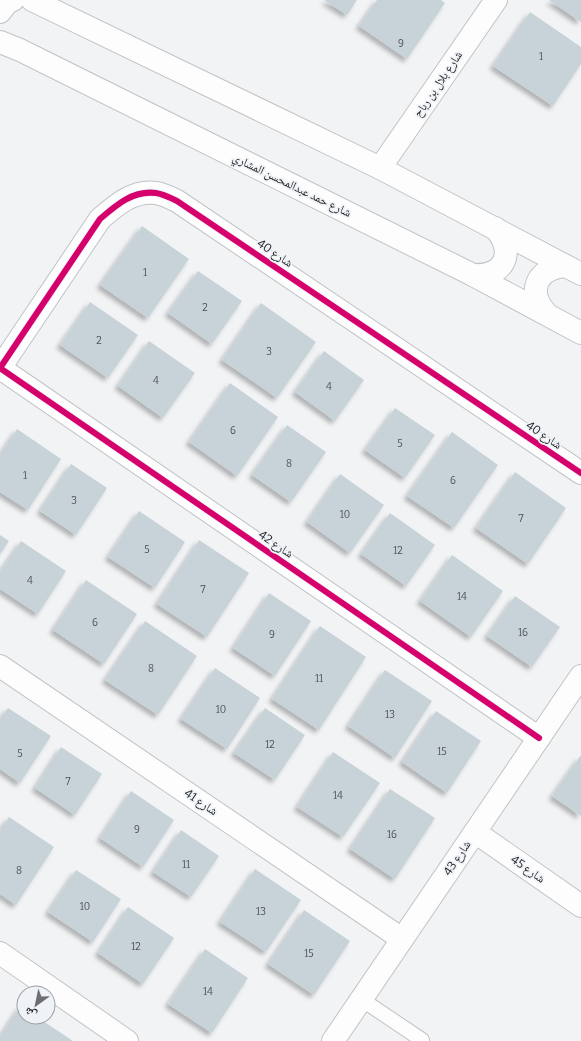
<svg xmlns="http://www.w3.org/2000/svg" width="581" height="1041" font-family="Bitter,'Noto Naskh Arabic',serif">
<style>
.building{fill:#c7d3d8;filter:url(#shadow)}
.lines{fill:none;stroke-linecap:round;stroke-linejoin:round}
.service-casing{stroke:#c1c3c5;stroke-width:16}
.minor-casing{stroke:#c1c3c5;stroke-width:24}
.service{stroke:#fdfdfe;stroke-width:14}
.minor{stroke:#fdfdfe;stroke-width:22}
.cycleway-casing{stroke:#eff2f7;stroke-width:8}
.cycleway{stroke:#d6006c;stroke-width:6}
.labels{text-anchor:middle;stroke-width:3.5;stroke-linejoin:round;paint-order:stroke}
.number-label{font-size:10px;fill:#4e5153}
.street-label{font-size:12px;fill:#252627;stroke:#eff2f7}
</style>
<defs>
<filter id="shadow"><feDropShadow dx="-3.5" dy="3.5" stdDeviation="2" flood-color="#0004"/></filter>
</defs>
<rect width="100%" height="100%" fill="#f1f3f5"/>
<g class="building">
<path d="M324,0H357L347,15Z"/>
<path d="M377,0H441L445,3L407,59L359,26Z"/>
<path d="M549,0H581V22Z"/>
<path d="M530,12L581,47V64L553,106L493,66Z"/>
<path d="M142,226L189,259L148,318L100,285Z"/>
<path d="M198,271L242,301L212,344L168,313Z"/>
<path d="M90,302L138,335L108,378L60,345Z"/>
<path d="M261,303L316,342L277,398L222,360Z"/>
<path d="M149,341L195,373L163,418L118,386Z"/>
<path d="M324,351L364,380L335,421L295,392Z"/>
<path d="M230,383L278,417L237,476L189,442Z"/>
<path d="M395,408L435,435L405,478L365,450Z"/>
<path d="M287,425L326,452L291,502L252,475Z"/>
<path d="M17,429L61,459L28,510L0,492V455Z"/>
<path d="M452,432L498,465L454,528L407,496Z"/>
<path d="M71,464L107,488L76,535L40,511Z"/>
<path d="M515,472L566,508L528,564L476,528Z"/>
<path d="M340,474L384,505L350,553L307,522Z"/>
<path d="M139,511L185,542L155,588L108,557Z"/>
<path d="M390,513L435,545L406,586L361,554Z"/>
<path d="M0,535L9,541L0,554Z"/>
<path d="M199,540L249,573L207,637L157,604Z"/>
<path d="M21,541L66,571L38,614L0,589V572Z"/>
<path d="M452,555L503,591L471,637L420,601Z"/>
<path d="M86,580L137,614L104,664L53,630Z"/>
<path d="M269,593L311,621L275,676L233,648Z"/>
<path d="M515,596L560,627L532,667L487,636Z"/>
<path d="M145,621L197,656L158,715L105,680Z"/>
<path d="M320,626L366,657L319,730L272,699Z"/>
<path d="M215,668L260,698L227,749L181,719Z"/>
<path d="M385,670L432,701L395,758L348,726Z"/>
<path d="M8,708L51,736L20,783L0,769V719Z"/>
<path d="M265,708L305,735L275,780L234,753Z"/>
<path d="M436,711L481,741L447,793L402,762Z"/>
<path d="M61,747L102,774L75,815L35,788Z"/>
<path d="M333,752L380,783L343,837L297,807Z"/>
<path d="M581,755V816L552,796Z"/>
<path d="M390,789L435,818L395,879L350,849Z"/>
<path d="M131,791L174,820L143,867L100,838Z"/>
<path d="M9,817L54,847L16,905L0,894V831Z"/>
<path d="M181,830L219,856L191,897L153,872Z"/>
<path d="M255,869L301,900L266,952L220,922Z"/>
<path d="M76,870L121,899L93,942L48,912Z"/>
<path d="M128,907L174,938L143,984L98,953Z"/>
<path d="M304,910L350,941L314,995L268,964Z"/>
<path d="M205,949L248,978L212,1033L168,1004Z"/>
<path d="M20,1006L24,1009V1017H37L73,1041H0V1037Z"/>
</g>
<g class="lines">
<defs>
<path id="service" d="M361,999L422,1040"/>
<g id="minor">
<path d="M32,0L380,168L581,274"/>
<path d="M0,12L8,2L13,0"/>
<path d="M0,42L20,50L473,275L581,333"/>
<path d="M380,168L496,0"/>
<path d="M473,275C505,277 516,252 495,228"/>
<path d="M546,313C526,291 537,268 566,266"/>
<path d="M0,368L100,219C116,205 133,190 156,193C163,194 171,198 177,201L581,473"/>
<path d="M0,368L539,738"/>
<path d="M0,666L402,939"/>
<path d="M475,832L581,906"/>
<path d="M0,953L127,1041"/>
<path d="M333,1041L581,676"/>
</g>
</defs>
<use href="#service" class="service-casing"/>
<use href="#minor" class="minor-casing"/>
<use href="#service" class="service"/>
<use href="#minor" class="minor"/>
<defs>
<g id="cycleway">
<path d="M0,368L100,219C116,205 133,190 156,193C163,194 171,198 177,201L581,473"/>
<path d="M0,368L539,738"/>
</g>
</defs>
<use href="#cycleway" class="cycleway-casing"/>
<use href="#cycleway" class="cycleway"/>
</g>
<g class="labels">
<g class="number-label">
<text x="401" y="47">9</text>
<text x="541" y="60">1</text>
<text x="145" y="276">1</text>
<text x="205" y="311">2</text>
<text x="99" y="344">2</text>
<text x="269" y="355">3</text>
<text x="156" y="384">4</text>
<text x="329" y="390">4</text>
<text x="233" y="434">6</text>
<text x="400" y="447">5</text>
<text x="289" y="467">8</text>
<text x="25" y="479">1</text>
<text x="453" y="484">6</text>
<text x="74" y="504">3</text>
<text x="345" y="518">10</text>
<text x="521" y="522">7</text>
<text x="147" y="553">5</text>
<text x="398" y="554">12</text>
<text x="30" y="584">4</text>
<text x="203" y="593">7</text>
<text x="462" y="600">14</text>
<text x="95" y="626">6</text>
<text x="523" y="636">16</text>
<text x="272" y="638">9</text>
<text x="151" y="672">8</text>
<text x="319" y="682">11</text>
<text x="221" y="713">10</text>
<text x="390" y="718">13</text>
<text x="270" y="748">12</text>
<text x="442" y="755">15</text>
<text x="20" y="757">5</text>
<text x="68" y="785">7</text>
<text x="338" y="799">14</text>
<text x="137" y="833">9</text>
<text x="392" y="838">16</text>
<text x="186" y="868">11</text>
<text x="19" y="874">8</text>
<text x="85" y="910">10</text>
<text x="261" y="915">13</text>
<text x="136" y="950">12</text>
<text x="309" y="957">15</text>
<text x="208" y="995">14</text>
</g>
<g class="street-label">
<text transform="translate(438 84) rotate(-56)" y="4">شارع بلال بن رباح</text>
<text transform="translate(292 185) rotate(26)" y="4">شارع حمد عبدالمحسن المشاري</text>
<text transform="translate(275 253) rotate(34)" y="4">شارع 40</text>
<text transform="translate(544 435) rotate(34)" y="4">شارع 40</text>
<text transform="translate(276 544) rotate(34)" y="4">شارع 42</text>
<text transform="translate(201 802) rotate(34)" y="4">شارع 41</text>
<text transform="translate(457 858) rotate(-56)" y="4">شارع 43</text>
<text transform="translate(528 869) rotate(35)" y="4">شارع 45</text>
</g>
</g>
<g transform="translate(36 1005) rotate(213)"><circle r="19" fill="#eff2f7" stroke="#9ea0a4"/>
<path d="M0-3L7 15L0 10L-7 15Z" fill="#6c6e6f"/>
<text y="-6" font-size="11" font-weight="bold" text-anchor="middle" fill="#252627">ش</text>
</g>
</svg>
